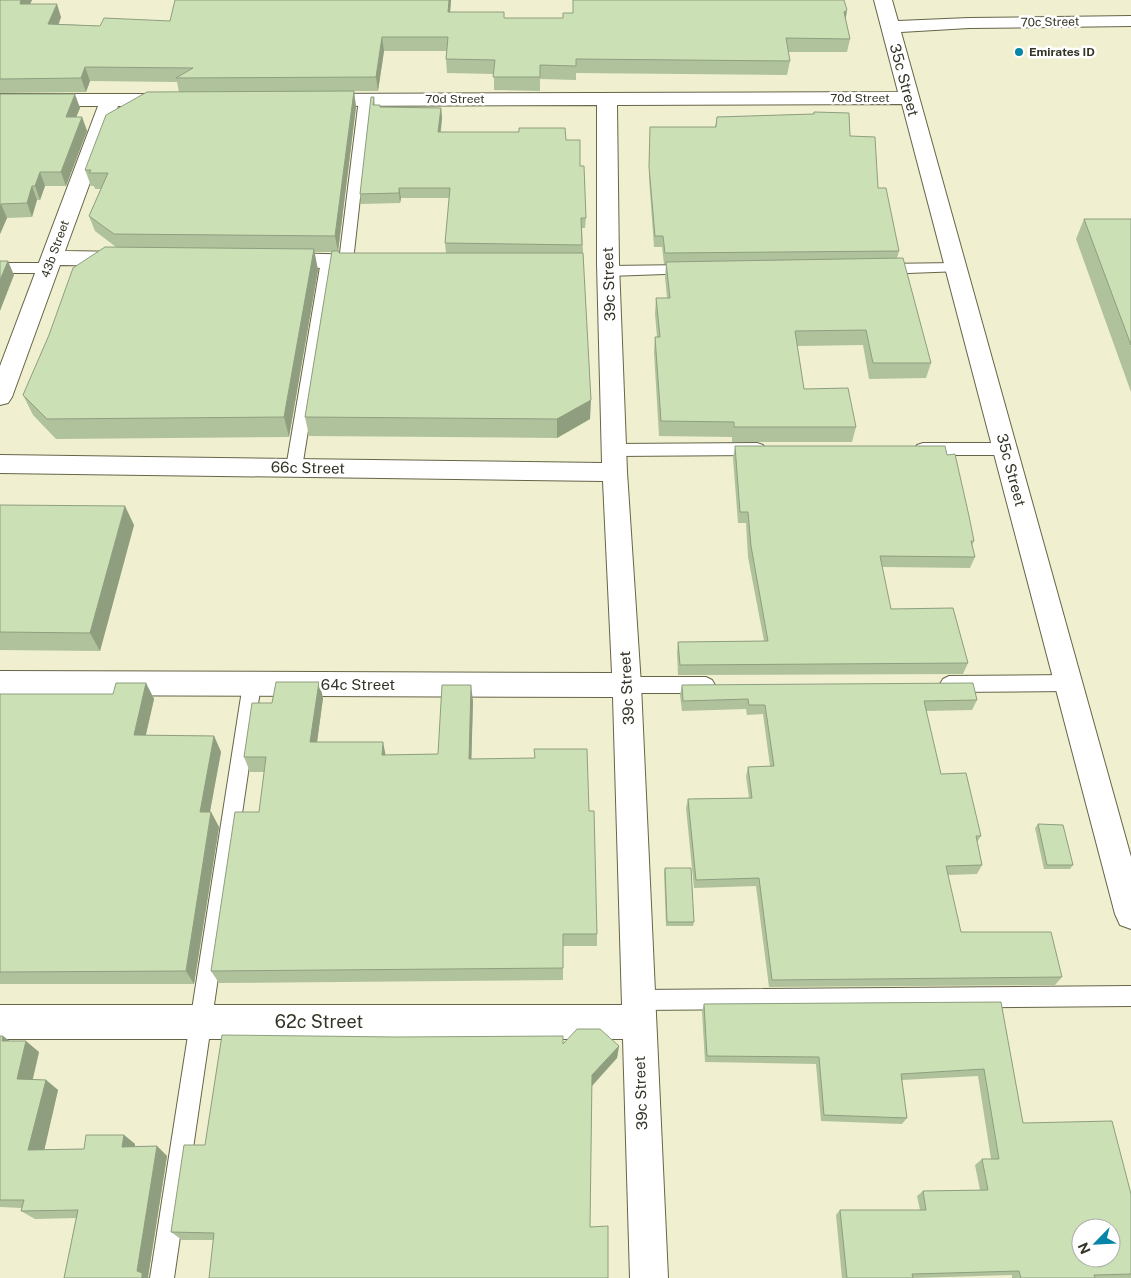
<svg xmlns="http://www.w3.org/2000/svg" width="1131" height="1278" font-family="'Public Sans',sans-serif">
<style>
.lines{fill:none;stroke-linecap:round;stroke-linejoin:round}
.lane-casing{stroke:#666549;stroke-width:2}
.street-casing{stroke:#666549;stroke-width:2}
.lane{fill:#fff;fill-rule:evenodd}
.street{fill:#fff;fill-rule:evenodd}
.wall{fill:#afc29c}
.shaded-wall{fill:#8e9e7f}
.building{fill:#cbe1b5;stroke:#8e9e7f;fill-rule:evenodd}
.poi-dot{fill:#0585a8;stroke:#fff;stroke-width:2}
.labels{text-anchor:middle;stroke-width:5;stroke-linejoin:round;paint-order:stroke}
.far-street-label{font-size:12px;fill:#343427;stroke:#fff}
.far-poi-label{font-size:12px;font-weight:bold;fill:#343427;stroke:#fff;text-anchor:start}
.street-label{font-size:15px;fill:#343427;stroke:#fff}
.near-street-label{font-size:18px;fill:#343427;stroke:#fff}
</style>
<rect width="100%" height="100%" fill="#f0efcf"/>
<g class="lines">
<defs>
<g id="lane">
<path d="M365,95L371,99L353,261L351,264H341L339,261L359,99Z"/>
<path d="M328,257L333,258L335,261L302,468L300,472L294,474L288,472L286,468L321,261L323,258Z"/>
<path d="M0,263H48L53,265L55,268L53,271L48,273H0Z"/>
<path d="M956,263L961,265L963,268L961,271L882,274L877,272L875,269L877,266L882,264Z"/>
<path d="M688,265L693,267L695,270L693,273L609,276L604,274L602,271L604,268L609,266Z"/>
<path d="M757,443L763,445L765,449L763,453L757,455L615,456L609,454L607,450L609,446L615,444Z"/>
<path d="M923,443H1005L1011,445L1013,449L1011,453L1005,455H923L917,453L915,449L917,445Z"/>
<path d="M1069,675L1075,678L1078,683L1075,688L1069,691L949,692L943,689L940,684L943,679L949,676Z"/>
<path d="M252,676L258,679L261,684L174,1278H150L243,684L246,679Z"/>
<path d="M627,677H706L712,680L715,685L712,690L706,693H627L621,690L618,685L621,680Z"/>
<path d="M1131,986V1006L638,1010L631,1007L627,1000L631,993L638,990Z"/>
</g>
<g id="street">
<path d="M874,0H892L898,21L969,18L1131,16V26L969,28L901,32L1131,857V929L1120,925L1115,914L902,104L617,105L619,264L627,472L641,685L668,1278H630L623,1039H0V1005H622L613,697L0,695V671L612,673L603,481L0,473V455L602,463L597,264V105L319,106L312,104L309,100L312,96L319,94L898,92Z"/>
<path d="M0,94H171L178,96L181,100L178,104L171,106H118L65,251L124,252L132,254L135,259L132,264L124,266L60,265L12,397L8,403L0,405V366L98,106H0Z"/>
<path d="M280,253L367,255L375,257L378,262L375,267L367,269L280,267L272,265L269,260L272,255Z"/>
</g>
</defs>
<use href="#lane" class="lane-casing"/>
<use href="#street" class="street-casing"/>
<use href="#lane" class="lane"/>
<use href="#street" class="street"/>
</g>
<g class="wall">
<path d="M0,0H32L30,4L61,17L59,24L100,26L451,0L450,12L504,18L845,20L850,39L847,52H788L790,61L787,75L576,73V80L540,79V91L494,90V74L447,73L446,59L447,51H384L378,91H354L356,107L338,251L340,253H446L445,243L449,198H401L400,203L361,204L360,194L374,97L375,105L380,107L441,108L442,118L441,132L566,140L580,166L586,218L585,228H582L590,419L557,438L309,436L305,417L332,252H314L318,270L289,437L56,439L33,415L23,395L116,247L95,231L89,216L101,189H95L94,186H91L85,170L179,92L177,82L90,81L86,92L0,93Z"/>
<path d="M0,94L80,108L76,117H82L87,131L66,186H45L40,200H37L32,217L7,218L0,234Z"/>
<path d="M814,112L850,136L878,188L899,251L897,258L931,363L926,378L869,379L863,345L797,346L804,389L856,427L852,442H732V437L659,436L654,352L655,337H657L655,314L656,298H667L665,277L666,264H664L662,247H654L649,178L650,138L715,127L717,117L813,114Z"/>
<path d="M1084,219H1131V392L1076,239Z"/>
<path d="M735,446L974,541L972,546L975,557L970,568L882,567L891,609L968,663L963,674L678,675L677,652L678,642L764,641L748,557L746,523H738L733,458Z"/>
<path d="M0,505L134,525L100,651L0,650Z"/>
<path d="M319,682L323,698L317,742L386,755L438,754L473,701L471,759L589,811L597,934V946H563V980L219,983L211,971L259,812L264,772H250L244,757L272,703Z"/>
<path d="M146,683L154,699L146,735L214,736L221,752L210,812H211L219,827L194,984H0V694H113Z"/>
<path d="M682,685L977,700L972,710L926,711L941,774L981,836L977,842L982,865L977,874L948,875L961,932L1062,977L1055,985L769,987L756,886L694,888L686,808L688,799L749,798L746,776L748,767L770,766L763,714L747,715L746,709L682,711L680,695Z"/>
<path d="M1038,824L1073,865L1070,869H1044L1035,828Z"/>
<path d="M665,868L694,922L693,926H666L664,872Z"/>
<path d="M1001,1002L1023,1123L1131,1194V1278H1012V1275L913,1278H842L836,1215L840,1210H920L917,1196L923,1191L980,1190L975,1165L982,1159H991L978,1076L902,1080L907,1118L902,1124L821,1121L816,1064L705,1062L702,1011L704,1004Z"/>
<path d="M0,1036H3L9,1041L39,1052L33,1079L46,1080L58,1090L44,1150L84,1149L124,1135L135,1144V1147L157,1146L167,1156L148,1277L150,1278H64L76,1218L35,1219L21,1211L22,1208L0,1207Z"/>
<path d="M563,1044L619,1046L617,1058L592,1085L213,1240H182L171,1232L205,1145Z"/>
</g>
<g class="shaded-wall">
<path d="M21,0H32L24,17L20,4Z"/>
<path d="M449,0H451L449,26L448,12Z"/>
<path d="M57,4L61,17L53,37L48,24Z"/>
<path d="M847,10L845,24L844,12Z"/>
<path d="M382,37L384,51L378,91L376,77Z"/>
<path d="M85,67L90,81L86,92L81,78Z"/>
<path d="M354,91L356,107L338,252L335,236Z"/>
<path d="M75,94L80,108L71,130L66,117Z"/>
<path d="M441,108L442,118L439,142L438,132Z"/>
<path d="M82,117L87,131L66,186L61,172Z"/>
<path d="M40,172L45,186L40,200L35,186Z"/>
<path d="M32,186L37,200L32,217L27,203Z"/>
<path d="M399,188L401,198L400,203L399,193Z"/>
<path d="M1,204L7,218L0,234V206Z"/>
<path d="M314,249L318,270L289,437L284,417Z"/>
<path d="M8,261L14,275L0,311V280Z"/>
<path d="M591,400L590,419L557,438V419Z"/>
<path d="M125,506L134,525L100,651L90,633Z"/>
<path d="M319,682L323,698L315,757L310,742Z"/>
<path d="M146,683L154,699L142,751L134,735Z"/>
<path d="M471,685L473,701L471,774L469,759Z"/>
<path d="M214,736L221,752L207,827L200,812Z"/>
<path d="M383,742L386,757L382,755Z"/>
<path d="M211,812L219,827L194,984L186,971Z"/>
<path d="M3,1036L17,1047L2,1041Z"/>
<path d="M26,1041L39,1052L30,1090L17,1079Z"/>
<path d="M619,1046L617,1058L592,1086V1075Z"/>
<path d="M46,1080L58,1090L42,1160L28,1150Z"/>
<path d="M124,1135L135,1144L133,1157L122,1147Z"/>
<path d="M157,1146L167,1156L148,1277L150,1278H142L137,1271Z"/>
</g>
<g class="building">
<path d="M0,0H21L20,4H57L48,24L100,26L104,18L170,21L175,0H449L448,12H504V18H563V13H573V0H844L847,10L844,12L850,39L786,38L790,61L576,59V66L540,65V77H493L495,60L446,59L448,37H382L376,77L176,78L193,68L85,67L81,78L0,79Z"/>
<path d="M354,91L335,236L114,234L89,216L108,173H89L91,170H85L106,115L147,92Z"/>
<path d="M0,94H75L66,117H82L61,172H40L35,186H32L27,203L1,204L0,206Z"/>
<path d="M371,97H374L373,105H380V107L441,108L438,132H519V128H565L566,140H580V166H584L586,218H581L582,245L445,243L450,188H399V193L360,194Z"/>
<path d="M814,112L849,113L850,136L875,137L878,188H886L899,251L665,253L663,236H655L649,167L650,127H716L717,117L814,114Z"/>
<path d="M1084,219H1131V345Z"/>
<path d="M105,247L314,249L284,417L47,419L23,395L49,335L73,268Z"/>
<path d="M332,251H339V253H583L591,400L557,419L305,417Z"/>
<path d="M903,258L931,363H873L866,330L795,331L804,389L848,388L856,427H734V422L661,421L655,337H660L656,298H670L666,262Z"/>
<path d="M0,261H8L0,280Z"/>
<path d="M735,446H945L947,455L955,454L969,516L974,541H971L975,557L880,556L891,609L953,608L968,663L680,665L678,642L768,641L751,546L748,512H740Z"/>
<path d="M0,505L125,506L90,633L0,632Z"/>
<path d="M276,682H319L310,742H383L382,755L438,754L442,685H471L469,759L535,758L534,749H587L589,811H594L597,934H563V968L211,971L235,812H259L266,757H244L252,703H272Z"/>
<path d="M116,683H146L134,735L214,736L200,812H211L186,971L0,972V694H113Z"/>
<path d="M973,683L977,700L924,701L941,774L966,773L981,836H976L982,865L946,866L961,932H1051L1062,977L772,980L759,878L696,880L688,799L752,798L748,767L774,766L765,705H749L748,699L683,701L682,685Z"/>
<path d="M1038,824L1063,825L1073,865H1047Z"/>
<path d="M665,868H691L694,922H667Z"/>
<path d="M1001,1002L1023,1123L1112,1121L1131,1194V1274L1094,1275L1095,1278H1021L1019,1271L912,1274L913,1278H847L840,1210H926L923,1191L988,1190L982,1159H999L984,1069L901,1074L907,1118L824,1115L819,1057L707,1056L704,1004ZM1081,1228H1111V1258H1081Z"/>
<path d="M577,1029H600L619,1046L592,1075L590,1227L608,1226V1278H209L214,1233L171,1232L184,1145H205L222,1035L397,1037L563,1036V1044Z"/>
<path d="M0,1036H3L2,1041H26L17,1079L46,1080L28,1150L84,1149L86,1135H124L122,1147L157,1146L137,1271L142,1273V1278H64L78,1210L21,1211L24,1200H0Z"/>
</g>
<circle class="poi-dot" cx="1019" cy="52" r="5"/>
<g class="labels">
<g class="far-street-label">
<text transform="translate(1050 22) rotate(-1)" y="4">70c Street</text>
<text x="860" y="102">70d Street</text>
<text x="455" y="103">70d Street</text>
<text transform="translate(55 249) rotate(-70)" y="4">43b Street</text>
</g>
<g class="far-poi-label">
<text x="1029" y="56">Emirates ID</text>
</g>
<g class="street-label">
<text transform="translate(904 80) rotate(75)" y="5">35c Street</text>
<text transform="translate(609 284) rotate(-92)" y="5">39c Street</text>
<text transform="translate(308 468) rotate(1)" y="5">66c Street</text>
<text transform="translate(1011 470) rotate(75)" y="5">35c Street</text>
<text x="358" y="690">64c Street</text>
<text transform="translate(627 688) rotate(-93)" y="5">39c Street</text>
<text transform="translate(641 1093) rotate(-92)" y="5">39c Street</text>
</g>
<g class="near-street-label">
<text x="319" y="1028">62c Street</text>
</g>
</g>
<g transform="translate(1096 1243) rotate(246)"><circle r="24" fill="#ffffff" stroke="#aeaea9"/>
<path d="M0-4L9 19L0 12L-9 19Z" fill="#0585a8"/>
<text y="-8" font-size="14" font-weight="bold" text-anchor="middle" fill="#343427">N</text>
</g>
</svg>
